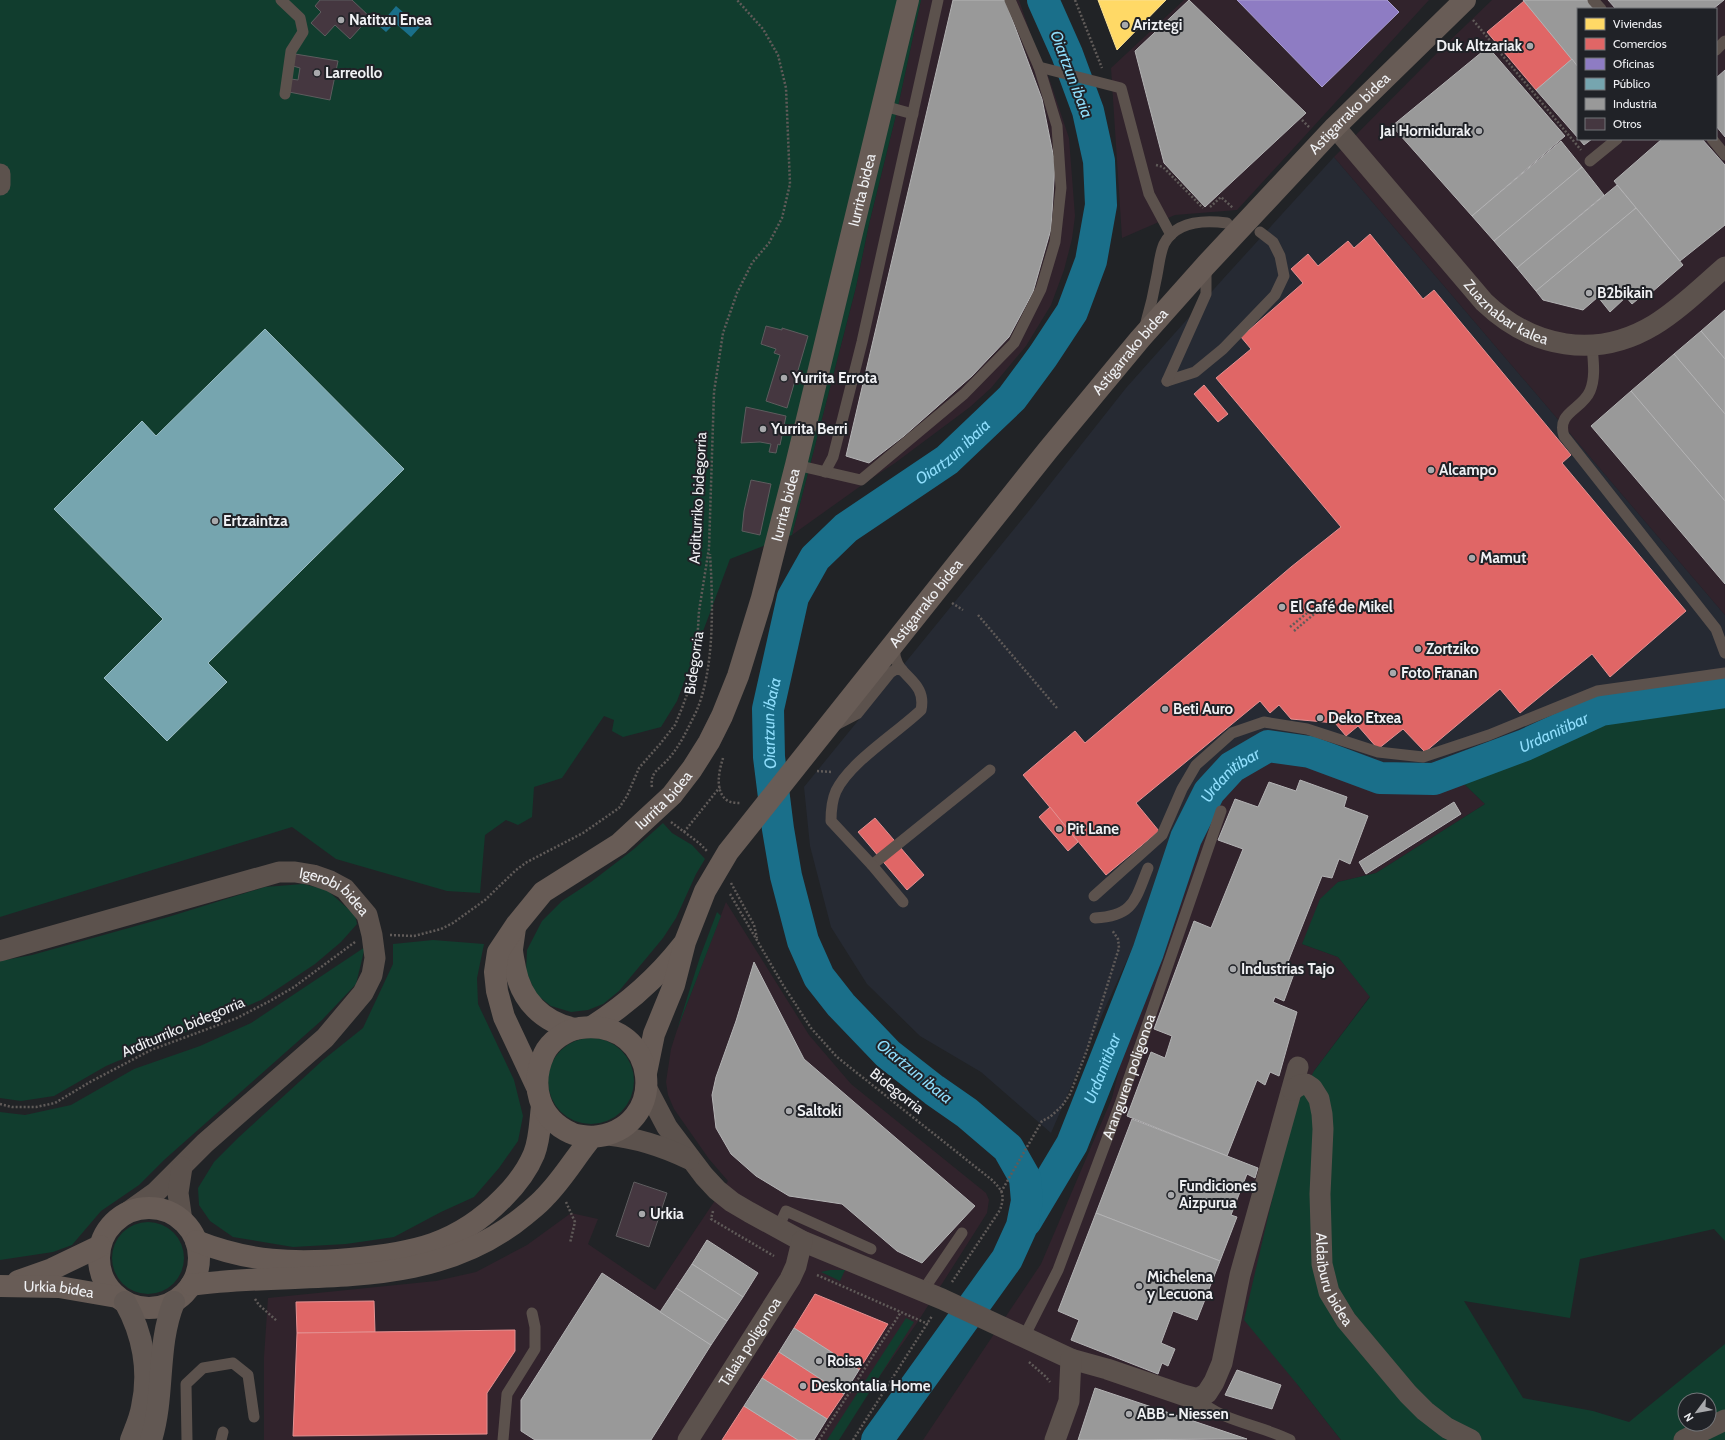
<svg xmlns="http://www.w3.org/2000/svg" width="1725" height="1440" font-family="Cabin,sans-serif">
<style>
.built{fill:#262a33}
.industrial{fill:#31232c;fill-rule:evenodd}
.green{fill:#113d2e;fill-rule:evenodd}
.water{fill:#1a6f8a}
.homes{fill:#ffd966;stroke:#fae091}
.shops{fill:#e06666;stroke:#e59091}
.offices{fill:#8e7cc3;stroke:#ab9fd2}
.public{fill:#76a5af;stroke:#9bbcc4}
.industry{fill:#999;stroke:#b3b3b4}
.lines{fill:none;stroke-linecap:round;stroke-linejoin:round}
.river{stroke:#1a6f8a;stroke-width:32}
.building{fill:#453740;stroke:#5d5c5e}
.path{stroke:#605b59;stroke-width:2.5;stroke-dasharray:2 2;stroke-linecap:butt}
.lane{stroke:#5c524d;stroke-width:11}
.street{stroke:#5c524d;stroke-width:21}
.secondary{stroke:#685c56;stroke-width:22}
.highway{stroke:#625853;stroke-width:22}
.poi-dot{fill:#a8a9ac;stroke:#202227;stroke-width:1.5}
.labels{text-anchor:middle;stroke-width:4;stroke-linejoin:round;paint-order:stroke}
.poi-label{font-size:15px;font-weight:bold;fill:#f0f1f4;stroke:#202227;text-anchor:start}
.street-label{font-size:15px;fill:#f0f1f4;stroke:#202227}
.water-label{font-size:16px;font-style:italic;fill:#8fdefc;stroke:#202227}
</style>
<rect width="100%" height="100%" fill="#212326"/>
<path class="built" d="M1334,157L1725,615V686L1646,695L1596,704L1450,765L1420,771L1396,770L1294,738H1267L1248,742L1232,751L1207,775L1194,794L1143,925L1106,1006L1051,1133L981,1072L920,1036L867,984L831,927L810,846L804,787L1032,507L1126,388L1223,279Z"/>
<g class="industrial">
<path d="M921,0H1019L1033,41L1049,78L1069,138L1075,216L1072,239L1064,270L1051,305L1026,346L991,388L970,407L895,463L869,480L792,535L856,287L869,224L897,111Z"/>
<path d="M1184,0H1429L1237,210L1175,215L1122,238L1111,68Z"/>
<path d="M1492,0H1725V615L1334,157L1439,51ZM1578,9H1716V139H1578Z"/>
<path d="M1276,756L1302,762L1330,774L1379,788L1411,794L1463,783L1485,804L1376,873L1338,882L1302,944L1338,957L1370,996L1314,1071L1297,1384L1341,1440H923L1041,1264L1112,1098L1128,1034L1164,929L1203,821L1217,792L1257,760Z"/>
<path d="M726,902L809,1035L851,1084L986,1193L989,1200L987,1213L917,1323L835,1440H264V1357L268,1298L436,1281L476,1272L527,1245L571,1213L598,1219L588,1244L655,1290L728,1181L709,1159L674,1109L668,1095L666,1082L671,1049L677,1030Z"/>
</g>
<g class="green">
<path d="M0,0H921L897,111L869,224L856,287L792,535L730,559L677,701L661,727L623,737L612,731L614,720L604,716L562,778L534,787L532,817L518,825L506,820L485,835L480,893L447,891L336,859L292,827L0,917Z"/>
<path d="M1725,695V1241L1714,1229L1580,1259L1570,1318L1464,1301L1523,1398L1593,1411L1629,1422L1725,1344V1440H1341L1297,1384L1244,1320L1292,1114L1314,1071L1370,997L1338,957L1302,944L1320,899L1338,882L1376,873L1485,804L1463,783L1609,718ZM1685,1400H1709V1424H1685Z"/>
<path d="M663,823L672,833L692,845L705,859L696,874L676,918L663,938L619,991L603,1004L588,1010L571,1012L551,1006L536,994L526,971L527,950L542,921L562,901L591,882L634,849Z"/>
<path d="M303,884L327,890L355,915L357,924L341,942L315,964L261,1000L106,1066L54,1096L21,1101L0,1098V961L32,955L168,917L265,887Z"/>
<path d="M717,912L721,916L677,1030L700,957Z"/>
<path d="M433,940L484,944L477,978L478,1004L514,1080L523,1116L518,1141L499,1168L474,1197L441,1212L394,1237L346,1244L293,1247L233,1237L210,1221L199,1205L198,1188L214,1162L239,1137L323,1060L363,1028L393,964V944Z"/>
<path d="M365,947L356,984L322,1020L164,1160L139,1185L101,1211L72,1245L53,1252L0,1260V1112L25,1115L71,1105L134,1069L200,1046L251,1023Z"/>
<circle cx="591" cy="1081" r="43"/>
<circle cx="148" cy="1258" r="36"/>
<path d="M830,1270H845L840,1281L821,1272Z"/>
<path d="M906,1318L914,1322L839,1440H827Z"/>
</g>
<path class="water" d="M396,6L420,27L411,37L395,23L386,32L379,26Z"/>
<path class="homes" d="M1098,0H1166L1117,50Z"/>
<g class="shops">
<path d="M1524,1L1572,59L1536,90L1487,32Z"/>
<path d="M1370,234L1423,299L1434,290L1571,455L1562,463L1686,611L1610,677L1592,654L1520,713L1500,689L1425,752L1403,729L1378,749L1358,726L1346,736L1335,723L1291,719L1279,705L1270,713L1260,701L1136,803L1159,831L1106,875L1023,775L1075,731L1085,743L1291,567L1341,527L1216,378L1251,349L1241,337L1303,283L1291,269L1308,254L1318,266L1348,241L1354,248Z"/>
<path d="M1204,385L1228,414L1218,422L1194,394Z"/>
<path d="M1050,807L1078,842L1068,851L1039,817Z"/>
<path d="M875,818L924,875L907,890L858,832Z"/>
<path d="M815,1294L888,1324L859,1370L794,1328Z"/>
<path d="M374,1301L375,1332L297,1333L296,1302Z"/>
<path d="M515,1330V1351L487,1393V1434L293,1436L297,1333Z"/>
<path d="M779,1352L844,1394L827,1419L762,1378Z"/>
<path d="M744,1406L798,1440H722Z"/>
</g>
<path class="offices" d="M1237,0H1387L1399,12L1322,87Z"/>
<path class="public" d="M265,329L404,469L208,663L227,682L167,741L104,678L163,619L54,509L142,421L156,436Z"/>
<g class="industry">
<path d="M953,0H1005L1042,99L1055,164L1051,229L1033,292L1009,337L972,376L904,436L869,463L846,456Z"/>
<path d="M1189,0L1306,113L1205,207L1164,163L1135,51Z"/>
<path d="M1523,0H1587L1594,9H1578V67Z"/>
<path d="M1608,0H1724L1713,9H1616Z"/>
<path d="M1488,47L1565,136L1472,216L1392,126Z"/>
<path d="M1572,59L1578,67V138L1536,90Z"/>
<path d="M1725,70V137L1716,126V78Z"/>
<path d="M1579,139H1592L1584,145Z"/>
<path d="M1662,139H1702L1725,165V225L1680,261L1614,181Z"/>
<path d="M1561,141L1582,167L1494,241L1472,216Z"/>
<path d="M1582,167L1604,195L1517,268L1494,241Z"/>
<path d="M1617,185L1636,208L1536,291L1517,268Z"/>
<path d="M1636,208L1683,265L1651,293L1649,290L1632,304L1626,297L1610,312L1598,297L1583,310L1543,300L1536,291Z"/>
<path d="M1725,310V359L1701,331Z"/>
<path d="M1701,331L1725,359V414L1674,354Z"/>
<path d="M1674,354L1725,414V501L1631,391Z"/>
<path d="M1631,391L1725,501V584L1591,426Z"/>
<path d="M1300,780L1347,797L1344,807L1368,816L1350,864L1339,859L1332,878L1322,876L1286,967L1295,971L1284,1001L1275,997L1273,1002L1297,1012L1279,1076L1270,1072L1265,1085L1257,1080L1227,1156L1127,1116L1151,1052L1165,1058L1172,1036L1154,1029L1194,921L1211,928L1243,849L1218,840L1235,799L1258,807L1269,782L1296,791Z"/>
<path d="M1454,802L1461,814L1366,874L1359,862Z"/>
<path d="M754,962L804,1059L975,1206L922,1263L897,1251L842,1204L789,1196L756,1176L731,1154L716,1128L712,1095L716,1077L736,1021Z"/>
<path d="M1132,1119L1258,1168L1255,1178L1247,1174L1231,1215L1237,1217L1220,1261L1096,1213Z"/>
<path d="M1096,1213L1220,1261L1197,1320L1173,1311L1161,1343L1175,1349L1168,1366L1162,1363L1158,1374L1071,1340L1079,1320L1058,1311Z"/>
<path d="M707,1240L758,1273L743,1297L692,1264Z"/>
<path d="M692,1264L743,1297L727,1321L676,1288Z"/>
<path d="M602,1273L711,1345L651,1440H535L521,1431V1400Z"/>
<path d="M676,1288L727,1321L711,1345L660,1312Z"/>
<path d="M794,1328L859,1370L844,1394L779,1352Z"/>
<path d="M1237,1370L1281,1385L1272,1409L1225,1395Z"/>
<path d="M762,1378L827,1419L814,1440H798L744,1406Z"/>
<path d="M1095,1388L1247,1439L1078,1440Z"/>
</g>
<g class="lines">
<g class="river">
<path id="s1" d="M1026,1221L1072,1144L1148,952L1186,838L1209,792L1232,767L1268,746L1310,752L1380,778L1434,779L1525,745L1601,710L1725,692"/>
<path id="s2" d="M877,1440L1007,1259L1022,1226L1027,1201L1025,1178L1008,1148L967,1113L934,1090L888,1054L841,1005L819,977L803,941L786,876L778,829L769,757L768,709L793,597L815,558L846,528L947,460L988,421L1012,398L1043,356L1072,312L1091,261L1101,205L1099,161L1088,111L1067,54L1043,0"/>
</g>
</g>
<g class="building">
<path d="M320,0H352L370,17L350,39L335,25L325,36L311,23L321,12L315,6Z"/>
<path d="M295,54L338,61L330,100L289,92L291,79L298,80L300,68L293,66Z"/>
<path d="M766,326L782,330V328L808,336L787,408L766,401L780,355L774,353L776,349L761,344Z"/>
<path d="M746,407L786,416L780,445L778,444L776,453L769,452L771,444L760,442L741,443Z"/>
<path d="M751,480L771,484L760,535L742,531L744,511Z"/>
<path d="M634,1182L667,1193L649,1247L616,1236Z"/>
</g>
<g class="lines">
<g class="path">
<path d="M1075,0L1102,68"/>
<path d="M1473,20L1581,150"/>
<path d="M1302,120L1309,127"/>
<path d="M1156,165L1163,167L1203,208"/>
<path d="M1210,207L1221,197L1233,208"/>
<path d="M952,603L963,610"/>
<path d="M978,615L1057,708"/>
<path d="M1290,627L1317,605"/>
<path d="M1294,631L1320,609"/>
<path d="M723,758C719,771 714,792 728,801C732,803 737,803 741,803"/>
<path d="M817,771L832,772"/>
<path d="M652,787C651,781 652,777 655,772C660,767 666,762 670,757C681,744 688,728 696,712C715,669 713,601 710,554"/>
<path d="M671,822L699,843L707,851"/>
<path d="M684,832L720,787"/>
<path d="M731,883L754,925L757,938"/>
<path d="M730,894L783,985L811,1028L837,1057L992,1180C1003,1191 1005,1195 1000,1210L952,1282"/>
<path d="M390,935L414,936L441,929L453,923L485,900L516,870L527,862L583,833L619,808L627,796L639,768L660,744L675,725L682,708L690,686L697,645L699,611L709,548L714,392L723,333L737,293L752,263L769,243L782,218L790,184L786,88L778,55L763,29L737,0"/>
<path d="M0,1104L12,1107H36L55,1103L90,1082L151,1050L237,1018L268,1002L294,987L355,942"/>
<path d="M1001,1192L1042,1121L1050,1117L1062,1106L1070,1094L1087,1050L1119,948L1118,939L1112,930"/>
<path d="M566,1202L575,1222L570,1243"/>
<path d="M713,1211L711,1219L774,1256"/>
<path d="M817,1275L928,1324"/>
<path d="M255,1299L259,1305L277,1321"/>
<path d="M1029,1362L1045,1376L1050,1382"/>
<path d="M819,1440L901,1312"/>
<path d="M853,1440L932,1316"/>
</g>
<g class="lane">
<path d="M281,0L300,18L303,32L291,51L285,94"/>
<path d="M1593,0L1601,9"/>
<path d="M1716,50L1725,41"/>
<path d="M1039,67L1121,88L1149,194L1171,235"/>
<path d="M884,106L913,114"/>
<path d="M1712,139L1725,155"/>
<path d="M1590,161L1617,139"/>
<path d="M1145,326C1150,309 1154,292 1157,275C1159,265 1160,253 1164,244C1176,221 1205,220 1227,223"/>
<path d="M1592,345C1593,360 1596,377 1590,391C1582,410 1556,412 1564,436L1716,629L1725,653"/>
<path d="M1167,381L1195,372L1223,349L1275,295L1284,276L1280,256L1273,242L1260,232"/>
<path d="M1167,381L1206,294V266"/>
<path d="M796,465L861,480L964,394L1014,343L1041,289L1055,242L1061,188L1057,126L1039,67L1010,0"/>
<path d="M825,472L833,457L862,342L938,0"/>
<path d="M895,645C890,677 928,677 921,710C897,733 850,762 836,791C832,800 831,810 831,821L872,865L990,770"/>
<path d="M836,725L857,714L890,673L896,669L902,670"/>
<path d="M872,865L903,902"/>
<path d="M1094,896L1162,835L1182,789L1196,765L1232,733L1264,722L1307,729L1378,752L1423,757L1489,735L1597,691L1725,673"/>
<path d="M1095,918C1134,916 1135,900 1148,868"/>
<path d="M778,1228L786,1211L871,1249"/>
<path d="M922,1292L962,1233"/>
<path id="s3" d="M1024,1337L1058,1270L1120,1104L1221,811"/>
<path d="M1198,1399C1222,1422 1261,1425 1290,1440"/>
<path d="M187,1440L186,1384L203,1368L233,1363L248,1375L254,1417"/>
<path d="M221,1440L223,1432"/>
<path d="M503,1440L507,1394L535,1349V1327L532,1313"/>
</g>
<g class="street">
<path id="s4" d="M1335,127L1484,302C1532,348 1596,360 1654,325C1679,310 1703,286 1725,267"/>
<path d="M0,174V185"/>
<path id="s5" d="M0,951L279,872H295L313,875L330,881L345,889L367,915L372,935L375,958L372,975L363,993L325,1038L205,1143L156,1192L128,1212"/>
<path d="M647,1089L667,1127L704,1176L717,1190L732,1202L749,1212L802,1241L942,1299L1071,1359L1107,1369L1183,1395L1198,1399L1207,1393L1214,1382L1222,1363L1240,1275L1298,1067"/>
<path id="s6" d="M1292,1090L1300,1085L1306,1084L1312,1088L1319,1099L1322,1114L1323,1129L1320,1194L1322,1264L1329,1292L1346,1320L1408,1394L1425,1411L1447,1428L1471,1440"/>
<path d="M608,1135C637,1138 662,1146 689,1159"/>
<path d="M182,1221L178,1193L182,1167"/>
<path id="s7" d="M688,1440L790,1279L796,1266L802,1241"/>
<path d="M1055,1440L1069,1401L1071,1359"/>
<path d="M1684,1440L1725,1420"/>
</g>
<g class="secondary">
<path d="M515,928C514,935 513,942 512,949C512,955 514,962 515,968C521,1000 542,1022 575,1029"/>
<path d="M593,1026C627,1004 657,978 682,946"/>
<path id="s8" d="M646,1073L654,1034L674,985L685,942L705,891L728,852L1048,450L1140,339L1206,265L1335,127L1465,0"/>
<path id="s9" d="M536,1085L504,1017L497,991L495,972L498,952L516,925L543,892L619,844L672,795L692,769L709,742L722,716L738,676L762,598L796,465L908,0"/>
<circle cx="149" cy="1258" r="50"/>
<path d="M196,1241C249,1262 294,1264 350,1259C413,1253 457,1245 503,1198C516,1185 527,1171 534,1154C540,1139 540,1122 542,1106"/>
<path d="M18,1281L52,1269L100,1246"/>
<path d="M191,1285C305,1269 429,1295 525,1215C532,1209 539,1204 545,1197C563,1179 576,1156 592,1137C672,1131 660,1017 580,1028C566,1030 550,1041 544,1054C530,1085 538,1118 571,1133C577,1136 585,1136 592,1137"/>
<path id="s10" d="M0,1286L59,1287L117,1297"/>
</g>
<g class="highway">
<path d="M125,1302C143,1334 150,1371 142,1407C140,1419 135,1429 131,1440"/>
<path d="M151,1440C165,1395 156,1346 174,1302"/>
</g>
</g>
<g class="poi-dot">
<circle cx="341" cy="20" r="4"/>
<circle cx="1125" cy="25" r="4"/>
<circle cx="1530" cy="46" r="4"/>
<circle cx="317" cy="73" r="4"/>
<circle cx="1479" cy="131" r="4"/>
<circle cx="1589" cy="293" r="4"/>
<circle cx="784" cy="378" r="4"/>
<circle cx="763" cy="429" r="4"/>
<circle cx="1431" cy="470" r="4"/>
<circle cx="215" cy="521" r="4"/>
<circle cx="1472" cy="558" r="4"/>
<circle cx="1282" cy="607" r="4"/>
<circle cx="1418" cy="649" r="4"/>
<circle cx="1393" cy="673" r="4"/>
<circle cx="1165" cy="709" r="4"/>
<circle cx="1320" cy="718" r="4"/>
<circle cx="1059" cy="829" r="4"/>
<circle cx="1233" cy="969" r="4"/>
<circle cx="789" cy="1111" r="4"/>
<circle cx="1171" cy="1195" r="4"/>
<circle cx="642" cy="1214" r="4"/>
<circle cx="1139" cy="1286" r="4"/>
<circle cx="819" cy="1361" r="4"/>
<circle cx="803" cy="1386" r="4"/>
<circle cx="1129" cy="1414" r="4"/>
</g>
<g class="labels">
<g class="poi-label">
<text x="349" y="25">Natitxu Enea</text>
<text x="1133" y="30">Ariztegi</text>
<text x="1522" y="51" text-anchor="end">Duk Altzariak</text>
<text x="325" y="78">Larreollo</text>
<text x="1471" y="136" text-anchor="end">Jai Hornidurak</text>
<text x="1597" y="298">B2bikain</text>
<text x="792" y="383">Yurrita Errota</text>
<text x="771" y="434">Yurrita Berri</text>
<text x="1439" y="475">Alcampo</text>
<text x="223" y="526">Ertzaintza</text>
<text x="1480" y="563">Mamut</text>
<text x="1290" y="612">El Café de Mikel</text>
<text x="1426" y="654">Zortziko</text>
<text x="1401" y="678">Foto Franan</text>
<text x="1173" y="714">Beti Auro</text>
<text x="1328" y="723">Deko Etxea</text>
<text x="1067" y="834">Pit Lane</text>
<text x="1241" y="974">Industrias Tajo</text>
<text x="797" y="1116">Saltoki</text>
<text x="1179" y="1191">Fundiciones<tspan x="1179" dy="17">Aizpurua</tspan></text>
<text x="650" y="1219">Urkia</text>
<text x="1147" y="1282">Michelena<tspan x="1147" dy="17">y Lecuona</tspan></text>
<text x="827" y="1366">Roisa</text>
<text x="811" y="1391">Deskontalia Home</text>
<text x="1137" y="1419">ABB - Niessen</text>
</g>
<g class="street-label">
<text dy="5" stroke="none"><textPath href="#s8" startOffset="1203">Astigarrako bidea</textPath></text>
<text dy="5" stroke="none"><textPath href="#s9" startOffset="1017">Iurrita bidea</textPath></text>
<text dy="5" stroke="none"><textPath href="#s4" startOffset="254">Zuaznabar kalea</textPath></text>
<text dy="5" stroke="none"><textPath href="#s8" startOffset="879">Astigarrako bidea</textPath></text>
<text transform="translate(698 498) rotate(-87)" y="5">Arditurriko bidegorria</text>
<text dy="5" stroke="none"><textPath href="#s9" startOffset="693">Iurrita bidea</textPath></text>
<text dy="5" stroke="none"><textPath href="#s8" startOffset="555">Astigarrako bidea</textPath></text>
<text transform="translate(694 663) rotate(-82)" y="5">Bidegorria</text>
<text dy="5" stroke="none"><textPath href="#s9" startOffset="369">Iurrita bidea</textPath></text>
<text dy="5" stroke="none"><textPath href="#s5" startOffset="351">Igerobi bidea</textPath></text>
<text transform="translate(183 1027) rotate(-23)" y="5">Arditurriko bidegorria</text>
<text dy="5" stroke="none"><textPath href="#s3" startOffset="281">Aranguren poligonoa</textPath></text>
<text transform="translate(897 1091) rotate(38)" y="5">Bidegorria</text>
<text dy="5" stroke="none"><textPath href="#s6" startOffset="219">Aldaiburu bidea</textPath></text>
<text dy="5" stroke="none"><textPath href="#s10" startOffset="59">Urkia bidea</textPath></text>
<text dy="5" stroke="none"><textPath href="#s7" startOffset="116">Talaia poligonoa</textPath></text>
</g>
<g class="water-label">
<text transform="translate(1072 74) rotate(69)" y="6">Oiartzun ibaia</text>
<text dy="6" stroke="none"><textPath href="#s2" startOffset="1207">Oiartzun ibaia</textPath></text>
<text dy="6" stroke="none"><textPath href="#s2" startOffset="859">Oiartzun ibaia</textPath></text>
<text dy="6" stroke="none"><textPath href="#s1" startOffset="843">Urdanitibar</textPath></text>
<text dy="6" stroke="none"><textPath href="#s1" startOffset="495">Urdanitibar</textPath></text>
<text dy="6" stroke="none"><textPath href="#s1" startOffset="171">Urdanitibar</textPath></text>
<text transform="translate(915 1071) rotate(39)" y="6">Oiartzun ibaia</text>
</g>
</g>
<rect x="1577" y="8" width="140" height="132" fill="#202227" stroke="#737579"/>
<rect x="1585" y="18" width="20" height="12" fill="#ffd966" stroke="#737579"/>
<text x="1613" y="28" font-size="12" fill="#f0f1f4">Viviendas</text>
<rect x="1585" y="38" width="20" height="12" fill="#e06666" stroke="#737579"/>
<text x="1613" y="48" font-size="12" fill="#f0f1f4">Comercios</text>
<rect x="1585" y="58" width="20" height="12" fill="#8e7cc3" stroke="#737579"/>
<text x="1613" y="68" font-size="12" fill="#f0f1f4">Oficinas</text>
<rect x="1585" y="78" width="20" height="12" fill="#76a5af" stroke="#737579"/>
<text x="1613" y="88" font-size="12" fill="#f0f1f4">Público</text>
<rect x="1585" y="98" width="20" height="12" fill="#999999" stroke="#737579"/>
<text x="1613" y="108" font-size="12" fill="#f0f1f4">Industria</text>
<rect x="1585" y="118" width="20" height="12" fill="#453740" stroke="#737579"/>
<text x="1613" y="128" font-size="12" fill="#f0f1f4">Otros</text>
<g transform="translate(1697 1412) rotate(238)"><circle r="19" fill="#202227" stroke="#737579"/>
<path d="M0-3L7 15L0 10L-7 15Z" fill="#a8a9ac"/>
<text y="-6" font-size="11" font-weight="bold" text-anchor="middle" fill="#f0f1f4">N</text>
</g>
</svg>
